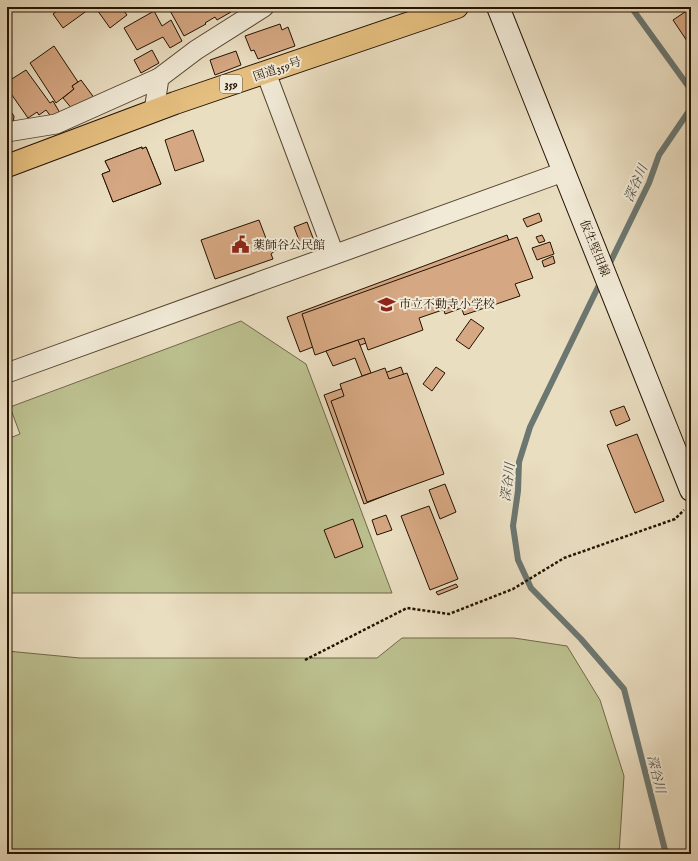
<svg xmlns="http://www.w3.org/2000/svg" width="698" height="861" font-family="'IM FELL English','Noto Serif JP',serif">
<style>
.green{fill:#bcc08f;stroke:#706948}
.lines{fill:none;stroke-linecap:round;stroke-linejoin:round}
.stream{stroke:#6b7771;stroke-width:6}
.building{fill:#d5a782;stroke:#241200}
.minor-casing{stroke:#564530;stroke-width:21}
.secondary-casing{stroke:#241200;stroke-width:24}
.trunk-casing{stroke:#241200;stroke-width:24}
.path{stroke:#241200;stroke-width:2.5;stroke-dasharray:3 2;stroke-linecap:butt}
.minor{stroke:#f1ead7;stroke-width:19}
.secondary{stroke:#f1ead7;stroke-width:22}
.trunk{stroke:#e5bf80;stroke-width:22}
.labels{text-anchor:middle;stroke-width:4;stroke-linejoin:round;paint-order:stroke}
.shield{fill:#f1ead7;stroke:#625340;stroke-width:1}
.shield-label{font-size:11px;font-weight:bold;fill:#241200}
.street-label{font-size:12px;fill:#241200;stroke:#f1ead7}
.poi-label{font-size:12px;fill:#241200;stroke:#f1ead7;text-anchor:start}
.water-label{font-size:13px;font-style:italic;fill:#4e4d42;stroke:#f1ead7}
</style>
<rect width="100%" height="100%" fill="#eadec1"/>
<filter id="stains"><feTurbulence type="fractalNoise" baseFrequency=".005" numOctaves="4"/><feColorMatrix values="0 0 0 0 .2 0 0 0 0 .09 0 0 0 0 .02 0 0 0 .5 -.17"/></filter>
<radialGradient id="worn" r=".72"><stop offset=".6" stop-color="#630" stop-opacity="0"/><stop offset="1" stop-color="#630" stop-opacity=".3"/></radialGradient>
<g class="green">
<path d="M241,321L306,364L392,593H7V439L20,434L10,407Z"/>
<path d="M402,638H514L567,646L600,700L624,776L619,854H7V651L80,658H377Z"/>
</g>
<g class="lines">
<g class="stream">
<path d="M631,7L691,90"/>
<path d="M608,267L649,183L659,155L691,108"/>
<path d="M601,281L530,427L519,462L518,491L513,526L518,560L531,588L581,639L624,689L666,854"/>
</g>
</g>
<g class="building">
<path d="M62,7H92L63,28L53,14Z"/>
<path d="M95,7H121L127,15L110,28Z"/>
<path d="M168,7H228L231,12L217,20L215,17L205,23L206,24L184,36Z"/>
<path d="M691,8V47L673,20Z"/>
<path d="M154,11L162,26L171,20L182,41L170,48L163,37L137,50L124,28Z"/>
<path d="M280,24L282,30L288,27L295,46L258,59L254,50L251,51L245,36Z"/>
<path d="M54,46L78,82L72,86L74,89L56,103L30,63Z"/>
<path d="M152,50L159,63L141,73L134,60Z"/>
<path d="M236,51L241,65L215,75L210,60Z"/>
<path d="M26,70L50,103L53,101L60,113L52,118L46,110L39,115L37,112L28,118L7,88V82Z"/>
<path d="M81,80L95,99L73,110L63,98L74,89L72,86Z"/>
<path d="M7,107L14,116L13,125L7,124Z"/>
<path d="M193,130L204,161L175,171L165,140Z"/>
<path d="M142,147V149L146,147L161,184L113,202L102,174L110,171L105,161Z"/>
<path d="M142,147V149L146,147L161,184L113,202L102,174L110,171L105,161Z"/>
<path d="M539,213L542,221L527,227L523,219Z"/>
<path d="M259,220L267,241H274L277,246V249L271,254L273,259L215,279L201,240Z"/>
<path d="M307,222L316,246L303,251L294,227Z"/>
<path d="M507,235L519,271L502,278L506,292L445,314L441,299L402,315L406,328L350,349L344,335L300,352L287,317Z"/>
<path d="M542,235L545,241L539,243L536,237Z"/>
<path d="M517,237L533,278L515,284L520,296L464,315L460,304L419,318L423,330L368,350L364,338L315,355L302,314Z"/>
<path d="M550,242L554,254L537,260L532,248Z"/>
<path d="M553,256L555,263L544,267L542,261Z"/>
<path d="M471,319L484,328L469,349L456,340Z"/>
<path d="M358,340L371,373L362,376L355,358L333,366L326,351Z"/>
<path d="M401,367L439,474L364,504L324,395Z"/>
<path d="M436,367L445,373L432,391L423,384Z"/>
<path d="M385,368L389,379L407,373L444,474L367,502L331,401L344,396L340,384Z"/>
<path d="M624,406L630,420L616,426L610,411Z"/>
<path d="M637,434L664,501L635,513L607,445Z"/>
<path d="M445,484L456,512L440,519L429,490Z"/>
<path d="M429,506L458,579L430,590L401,516Z"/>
<path d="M386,515L392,530L377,535L372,520Z"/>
<path d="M353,519L363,547L335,558L324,530Z"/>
<path d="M456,584L458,587L438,595L436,592Z"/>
</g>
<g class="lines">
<defs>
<g id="minor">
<path d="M266,73L334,254"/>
<path d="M154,111L159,78L196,50L264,7"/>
<path d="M7,132L56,124L159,78"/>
<path d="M7,373L563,172"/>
</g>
<path id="secondary" d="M498,7L691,490"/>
<path id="trunk" d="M7,166L175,103L457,7"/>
</defs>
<use href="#minor" class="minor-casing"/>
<use href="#secondary" class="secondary-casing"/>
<use href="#trunk" class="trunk-casing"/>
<path class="path" d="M305,660L407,608L449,614L513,589L564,558L675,519L684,510"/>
<use href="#minor" class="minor"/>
<use href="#secondary" class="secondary"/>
<use href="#trunk" class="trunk"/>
</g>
<defs>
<symbol id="civic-bare" viewBox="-9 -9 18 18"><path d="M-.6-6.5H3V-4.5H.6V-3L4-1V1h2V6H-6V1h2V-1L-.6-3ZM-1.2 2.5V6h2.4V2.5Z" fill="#8f2418" stroke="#f1ead7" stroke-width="2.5" paint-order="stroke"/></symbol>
<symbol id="school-bare" viewBox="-9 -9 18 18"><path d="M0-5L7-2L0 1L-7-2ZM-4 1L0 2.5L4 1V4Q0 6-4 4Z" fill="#8f2418" stroke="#f1ead7" stroke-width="2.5" paint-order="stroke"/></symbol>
</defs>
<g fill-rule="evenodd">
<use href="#civic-bare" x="228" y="232" width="25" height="25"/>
<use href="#school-bare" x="374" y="292" width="25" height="25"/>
</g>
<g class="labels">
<rect class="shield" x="220" y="75" width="22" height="18" rx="3"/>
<g class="shield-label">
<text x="231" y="88">359</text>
</g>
<g class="street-label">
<text transform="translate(277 69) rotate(-19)" y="4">国道359号</text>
<text transform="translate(595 248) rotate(68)" y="4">仮生堅田線</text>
</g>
<g class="poi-label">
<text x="253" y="249">薬師谷公民館</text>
<text x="399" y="308">市立不動寺小学校</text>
</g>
<g class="water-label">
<text transform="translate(635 183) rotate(-66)" y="5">深谷川</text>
<text transform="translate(507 482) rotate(-83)" y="5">深谷川</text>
<text transform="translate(657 774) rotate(76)" y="5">深谷川</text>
</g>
</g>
<rect width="698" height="861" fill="none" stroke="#eadec1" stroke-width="24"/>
<rect x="8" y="8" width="682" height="845" fill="none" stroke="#241200" stroke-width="2"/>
<rect x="12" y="12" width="674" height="837" fill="none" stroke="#241200"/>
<rect width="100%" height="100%" filter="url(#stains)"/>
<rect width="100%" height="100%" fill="url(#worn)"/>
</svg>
